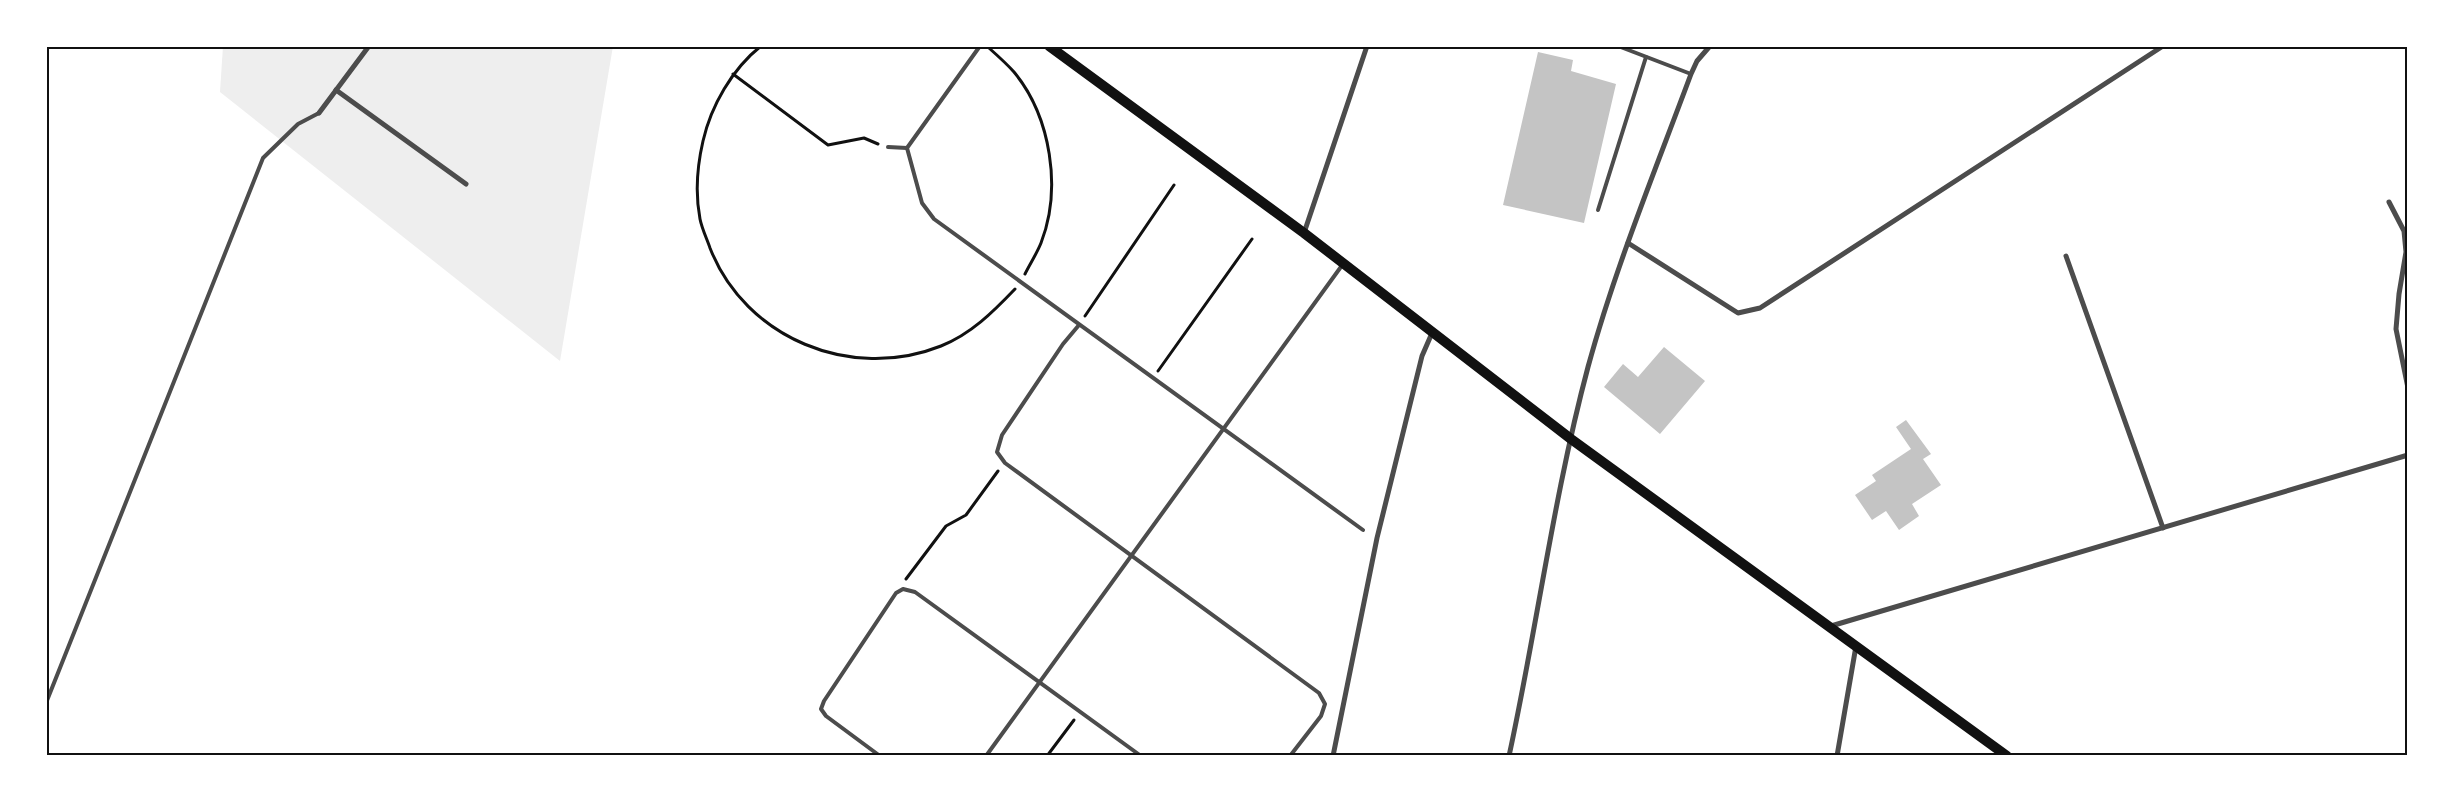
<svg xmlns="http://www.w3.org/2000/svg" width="2454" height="802" font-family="'Source Sans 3',sans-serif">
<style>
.green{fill:#eee}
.building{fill:#c4c4c4}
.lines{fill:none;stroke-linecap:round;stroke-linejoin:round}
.path{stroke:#111;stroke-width:3}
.service{stroke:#4c4c4c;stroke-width:4}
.minor{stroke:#4c4c4c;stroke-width:5}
.secondary{stroke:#111;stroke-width:10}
.neatline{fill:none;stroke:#111;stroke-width:2}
</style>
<rect width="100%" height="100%" fill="#fff"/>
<path class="green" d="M223,46H613L560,361L220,92Z"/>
<g class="building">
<path d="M1538,52L1573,60L1571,71L1616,84L1584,223L1503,205Z"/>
<path d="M1664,347L1705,381L1660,434L1604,387L1623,364L1638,377Z"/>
<path d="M1906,420L1931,454L1923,459L1941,485L1912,504L1919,516L1899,530L1886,511L1872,520L1855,495L1876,481L1872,475L1911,449L1896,427Z"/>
</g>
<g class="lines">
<g class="path">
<path d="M761,46C732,69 711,106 703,141C697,167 695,193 700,219C702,229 707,239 710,248C745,338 851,382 941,346C971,334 993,312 1015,289"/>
<path d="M989,48C998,56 1007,64 1014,72C1051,117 1062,189 1041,243C1037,253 1030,264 1025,274"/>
<path d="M733,74L828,145L864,138L878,144"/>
<path d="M1085,316L1174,185"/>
<path d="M1158,371L1252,239"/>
<path d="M906,579L946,526L966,515L998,471"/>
<path d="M1047,756L1074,720"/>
</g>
<g class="service">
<path d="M980,46L907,148L922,203L934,219L1363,530"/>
<path d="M1618,46L1691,74"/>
<path d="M888,147L907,148"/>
<path d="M1598,210L1646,57"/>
<path d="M1079,325L1063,344L1002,435L997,452L1005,463L1319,693L1325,704L1321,716L1290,756"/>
<path d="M46,703L263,158L298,124L319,113"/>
<path d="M880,756L826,716L821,709L824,701L896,593L903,589L915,592L1141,756"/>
<path d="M986,756L1343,264"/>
</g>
<g class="minor">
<path d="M336,90L466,184"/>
<path d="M319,113L369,46"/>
<path d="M2389,202L2404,231L2406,252L2399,294L2396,329L2408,388"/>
<path d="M1304,233L1367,46"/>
<path d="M1628,243L1738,313L1760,308L2163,46"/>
<path d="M2066,256L2163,528"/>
<path d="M1831,626L2408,455"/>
<path d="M1333,756L1377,538L1422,356L1432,333"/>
<path d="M1509,756C1537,627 1554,494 1588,367C1615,268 1655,171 1691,74L1697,61L1710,46"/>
<path d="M1837,756L1856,646"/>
</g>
<path class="secondary" d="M1049,46L1304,233L1571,439L2007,756"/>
</g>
<rect width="2454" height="802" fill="none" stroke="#ffffff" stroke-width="95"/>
<rect x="48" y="48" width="2358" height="706" class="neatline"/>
</svg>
